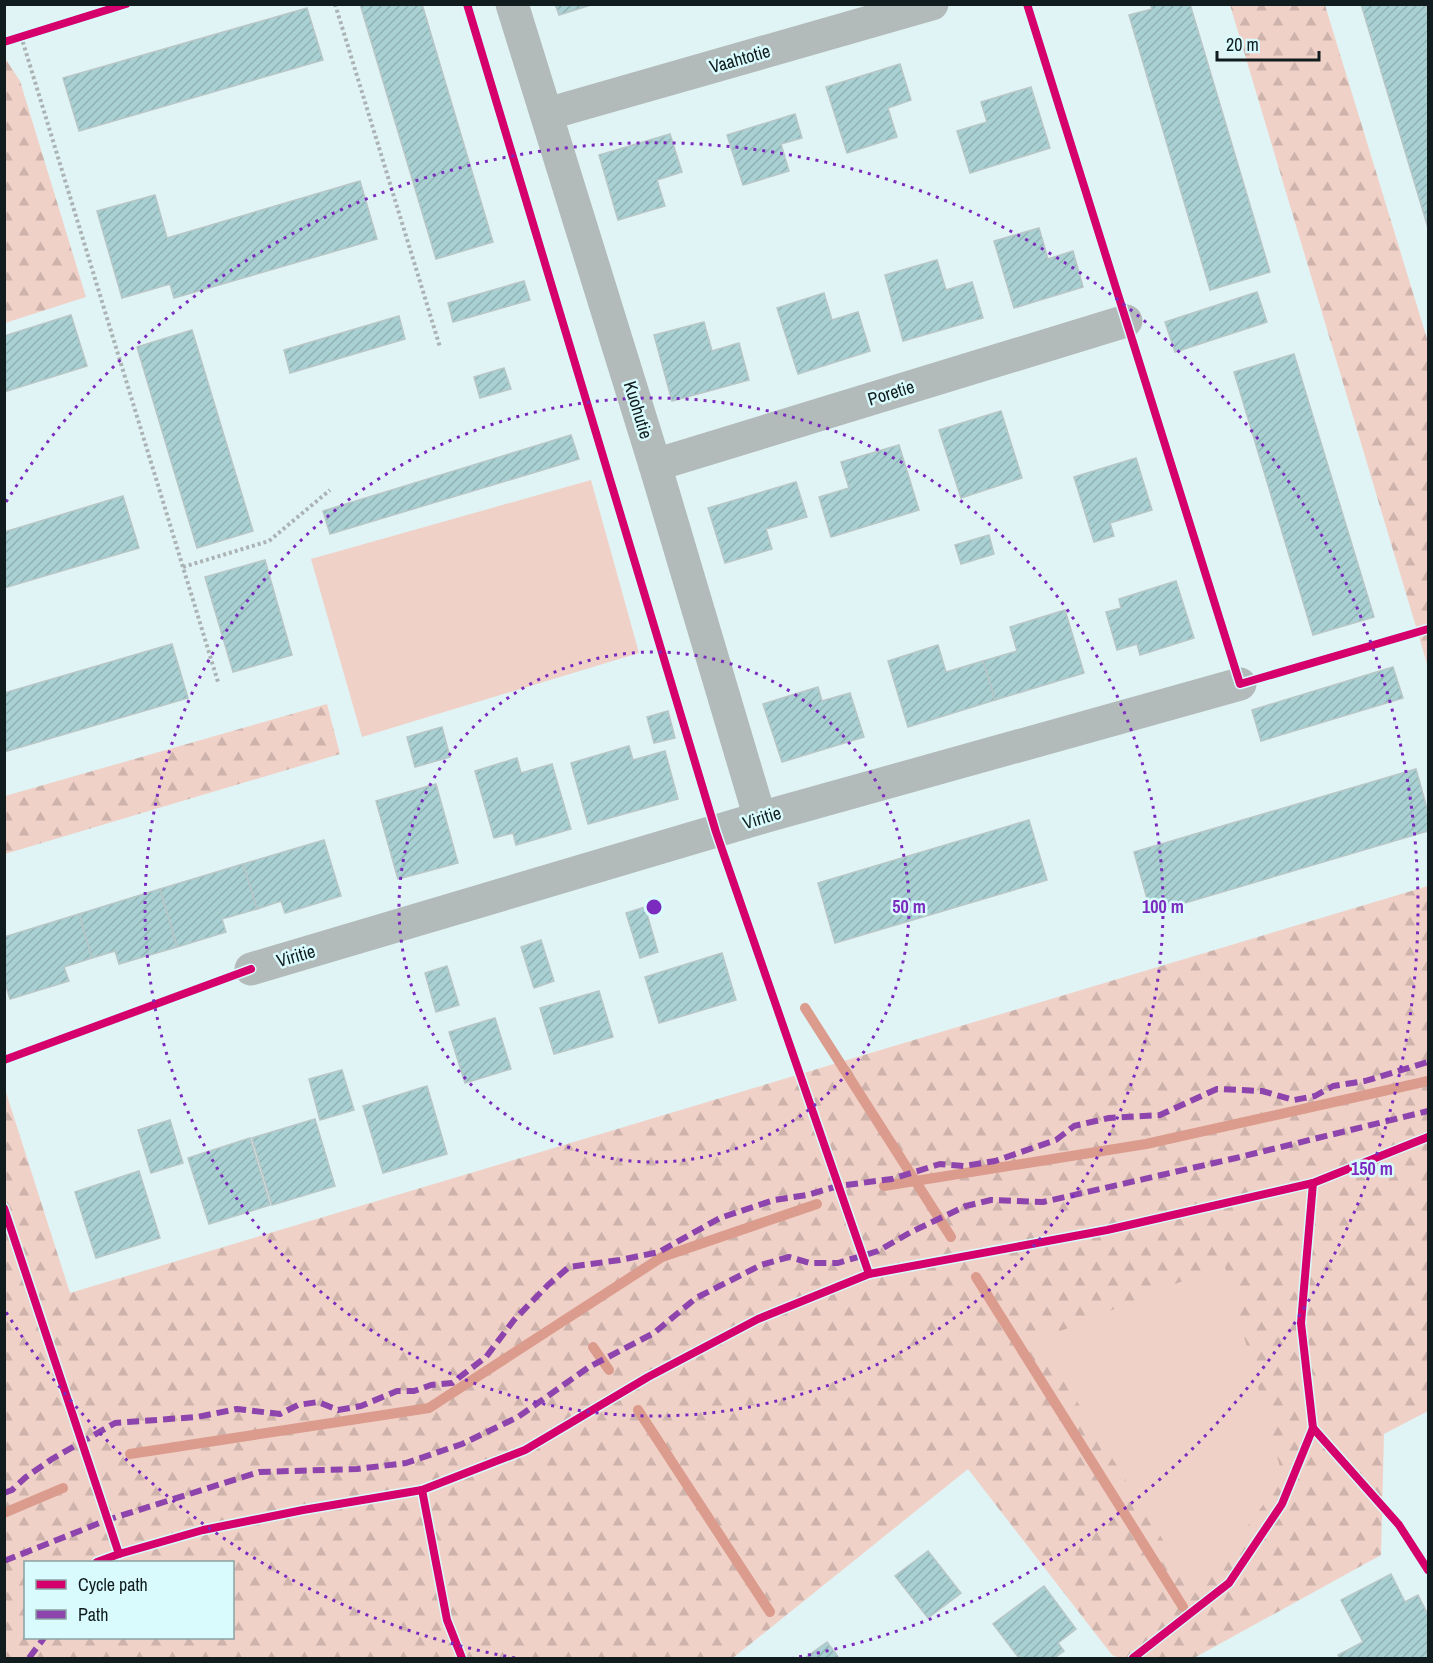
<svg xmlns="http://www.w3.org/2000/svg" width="1433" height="1663" font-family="'Archivo Narrow',sans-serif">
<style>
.forest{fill:url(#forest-firs);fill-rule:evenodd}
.park{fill:#f0d1c8}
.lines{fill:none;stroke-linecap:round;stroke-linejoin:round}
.stream{stroke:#db9b8d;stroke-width:10}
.building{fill:url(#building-hatch);stroke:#b8c6c7;stroke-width:1.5}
.path{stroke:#abb3b4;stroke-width:4;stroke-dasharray:3 3;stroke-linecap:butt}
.street{stroke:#b3baba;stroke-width:33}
.quiet{stroke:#8e44ad;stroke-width:6;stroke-dasharray:12 6;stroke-linecap:butt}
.cycleway-casing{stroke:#d9fbfd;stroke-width:11}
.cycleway{stroke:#d6006c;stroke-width:8}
.ring{fill:none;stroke:#7b2cbf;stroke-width:3;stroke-dasharray:3 6}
.labels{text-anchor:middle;stroke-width:5;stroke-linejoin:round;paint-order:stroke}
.street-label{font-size:18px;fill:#101c1d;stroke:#d9fbfd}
.centre{fill:#7b2cbf;stroke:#d9fbfd;stroke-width:3}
.ring-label{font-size:18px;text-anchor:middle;font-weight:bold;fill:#7b2cbf;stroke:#d9fbfd;stroke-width:5;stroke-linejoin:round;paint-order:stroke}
</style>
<defs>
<pattern id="forest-firs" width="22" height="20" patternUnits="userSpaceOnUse" patternTransform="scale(1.5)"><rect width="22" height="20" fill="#f0d1c8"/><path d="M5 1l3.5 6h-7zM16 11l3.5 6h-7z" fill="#cdb3ab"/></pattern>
<pattern id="building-hatch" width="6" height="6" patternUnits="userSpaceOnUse" patternTransform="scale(1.5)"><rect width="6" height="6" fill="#a9d0d2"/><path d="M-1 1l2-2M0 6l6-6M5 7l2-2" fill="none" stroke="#90b2b4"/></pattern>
</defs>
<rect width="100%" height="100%" fill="#e1f4f5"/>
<g class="forest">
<path d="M1230,5H1325L1428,342V667Z"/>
<path d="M5,58L20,81L86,297L5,323Z"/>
<path d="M327,704L340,754L5,854V796Z"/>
<path d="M1428,886V1411L1384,1434L1381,1555L1194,1658H1119L1112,1655L968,1469L733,1658H5L4,1086L70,1293ZM26,1562H232V1638H26Z"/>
</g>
<g class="park">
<path d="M591,480L639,653L362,737L311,559Z"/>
<path d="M1224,1264L1283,1478L1197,1595L1039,1340Z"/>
</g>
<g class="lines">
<g class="stream">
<path d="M805,1008L951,1237"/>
<path d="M884,1186L1146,1144L1428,1081"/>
<path d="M976,1277L1183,1607"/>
<path d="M593,1347L609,1370"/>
<path d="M638,1410L770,1612"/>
<path d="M130,1454L429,1408L662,1257L817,1204"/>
<path d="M4,1513L63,1488"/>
</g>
</g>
<g class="building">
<path d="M360,4H422L493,242L436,259Z"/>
<path d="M555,4H594L559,15Z"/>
<path d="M1150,4H1190L1270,272L1210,290L1129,15L1152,9Z"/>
<path d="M1361,4H1426L1428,12V228Z"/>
<path d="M307,8L323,60L79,131L63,78Z"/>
<path d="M900,64L911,100L888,108L897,137L847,153L826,87Z"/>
<path d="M1031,87L1050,148L970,173L957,131L987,122L981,102Z"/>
<path d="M795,114L802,138L781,144L789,171L743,185L727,135Z"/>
<path d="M670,134L682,172L657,180L665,206L618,220L599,155Z"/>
<path d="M360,181L377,239L174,298L170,284L122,298L97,211L155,195L167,238Z"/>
<path d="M1039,228L1048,259L1073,251L1083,287L1014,308L994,241Z"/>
<path d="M937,260L946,290L972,282L983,318L903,341L885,275Z"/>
<path d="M524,281L530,300L453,322L448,303Z"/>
<path d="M1257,292L1267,322L1175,352L1165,322Z"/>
<path d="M824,293L832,320L858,312L870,351L798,374L777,308Z"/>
<path d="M71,315L87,366L4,392V336Z"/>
<path d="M399,316L405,339L290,373L284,350Z"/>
<path d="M704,322L712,351L739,343L749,380L672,401L654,335Z"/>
<path d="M192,330L253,531L197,548L137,347Z"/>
<path d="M1294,354L1374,617L1313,635L1234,372Z"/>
<path d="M504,368L511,389L480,398L474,377Z"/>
<path d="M1001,411L1022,478L961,498L939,430Z"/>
<path d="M571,435L579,459L330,534L323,511Z"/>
<path d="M899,445L919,510L831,537L819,497L849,488L841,462Z"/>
<path d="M1136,458L1152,510L1110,523L1114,536L1094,542L1074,477Z"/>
<path d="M796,482L807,517L766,529L772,549L725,563L708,508Z"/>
<path d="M123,496L139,548L4,588V532Z"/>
<path d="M989,535L994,554L961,564L955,545Z"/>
<path d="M265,560L292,655L233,672L205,577Z"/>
<path d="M1176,581L1194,638L1140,655L1137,644L1117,650L1106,612L1121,608L1119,599Z"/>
<path d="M1065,610L1084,673L995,700L983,661L1017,651L1010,627Z"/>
<path d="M172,644L188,698L4,752V693Z"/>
<path d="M938,645L946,672L983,661L995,700L908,727L888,661Z"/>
<path d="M1393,667L1403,698L1261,741L1252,710Z"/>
<path d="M818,687L822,701L850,693L864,737L782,762L763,704Z"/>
<path d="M668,711L675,738L654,743L647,717Z"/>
<path d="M442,727L450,757L415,767L407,737Z"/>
<path d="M629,746L633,760L665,751L678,799L588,824L571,763Z"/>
<path d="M517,758L521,773L552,764L571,829L516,845L513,833L494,838L475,771Z"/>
<path d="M1416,769L1428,812V831L1151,913L1134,852Z"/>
<path d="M436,784L458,863L398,879L376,801Z"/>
<path d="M1029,820L1047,880L835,943L818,883Z"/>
<path d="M324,840L341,896L285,913L281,901L257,909L243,864Z"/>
<path d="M243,864L257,909L222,919L226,932L177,947L160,889Z"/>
<path d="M160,889L177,947L119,964L115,951L92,958L79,914Z"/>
<path d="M645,907L658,952L640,958L626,913Z"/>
<path d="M79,914L92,958L64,967L69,981L10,999L4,980V937Z"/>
<path d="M541,940L554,981L534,988L521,947Z"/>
<path d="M722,953L736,1000L659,1023L645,977Z"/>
<path d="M447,966L459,1005L436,1012L425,973Z"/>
<path d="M599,991L613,1037L554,1054L540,1008Z"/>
<path d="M495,1018L511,1069L465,1083L449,1032Z"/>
<path d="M342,1070L354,1110L320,1120L309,1079Z"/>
<path d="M427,1086L447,1154L383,1173L363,1106Z"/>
<path d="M315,1119L335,1186L272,1205L252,1138Z"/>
<path d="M170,1120L183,1163L151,1173L138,1130Z"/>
<path d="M250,1138L270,1205L209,1224L188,1158Z"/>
<path d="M139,1171L160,1238L96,1258L75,1192Z"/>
<path d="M928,1551L961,1593L928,1618L895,1576Z"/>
<path d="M1391,1574L1405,1602L1418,1595L1428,1615V1658H1340L1338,1655L1363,1642L1341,1600Z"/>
<path d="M1044,1586L1076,1629L1058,1643L1064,1651L1054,1658H1019L993,1624Z"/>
<path d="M827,1642L839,1658H805Z"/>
</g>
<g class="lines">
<g class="path">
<path d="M335,4L440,347"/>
<path d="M21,36L218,682"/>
<path d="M183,567L269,541L330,490"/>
</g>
<g class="street">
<path d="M512,4L655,465L760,818"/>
<path d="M547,114L932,4"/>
<path d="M655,465L1126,321"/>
<path d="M251,969L760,818L1240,684"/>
</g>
<g class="quiet">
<path d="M4,1493L12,1490L26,1477L52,1459L115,1423L197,1417L237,1409L280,1414L298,1405L318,1402L338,1410L361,1406L397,1391H414L431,1385L452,1383L486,1357L514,1320L548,1285L569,1267L620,1260L659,1252L720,1218L774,1200L807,1195L838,1186L892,1179L940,1164L964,1166L995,1161L1056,1140L1074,1126L1109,1118L1160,1115L1217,1089L1262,1091L1294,1100L1315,1096L1333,1086L1365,1081L1428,1062"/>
<path d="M4,1561L107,1520L259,1472L357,1469L406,1463L462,1444L518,1417L589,1367L654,1333L696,1298L761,1265L789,1257L810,1263H838L878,1251L911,1232L966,1206L991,1200L1043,1202L1236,1158L1428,1111"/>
<path d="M29,1658L44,1638"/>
</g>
<defs>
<g id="cycleway">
<path d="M467,4L716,832L869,1274"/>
<path d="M1027,4L1240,684L1428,629"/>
<path d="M4,42L126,4"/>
<path d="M4,1060L251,969"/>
<path d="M4,1208L119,1554"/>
<path d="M1313,1428L1399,1525L1428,1570"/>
<path d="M422,1490L447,1620L462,1658"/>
<path d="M97,1562L119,1554L203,1530L303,1510L422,1490L525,1450L648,1377L758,1319L869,1274L1107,1230L1313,1183L1428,1137"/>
<path d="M1133,1658L1229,1583L1282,1504L1313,1428L1301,1323L1313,1183"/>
</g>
</defs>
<use href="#cycleway" class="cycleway-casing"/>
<use href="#cycleway" class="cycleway"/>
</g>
<g class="ring">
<circle cx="654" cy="907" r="255"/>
<circle cx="654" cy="907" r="509"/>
<path d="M515 1658A764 764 0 0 1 6 1312M6 502A764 764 0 1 1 793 1658"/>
</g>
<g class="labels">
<g class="street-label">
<text transform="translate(740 59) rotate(-16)" y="6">Vaahtotie</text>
<text transform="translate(891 393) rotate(-17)" y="6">Poretie</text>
<text transform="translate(638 410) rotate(73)" y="6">Kuohutie</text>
<text transform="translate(762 818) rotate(-17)" y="6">Viritie</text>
<text transform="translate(296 956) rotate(-16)" y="6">Viritie</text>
</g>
</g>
<circle cx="654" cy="907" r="9" class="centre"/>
<g class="ring-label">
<text x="909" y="913">50 m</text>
<text x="1163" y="913">100 m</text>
<text x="1372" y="1175">150 m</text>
</g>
<rect width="1433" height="1663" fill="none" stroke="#101c1d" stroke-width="12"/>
<rect x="24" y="1561" width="210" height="78" fill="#d9fbfd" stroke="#89a2a3" stroke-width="1.5"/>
<rect x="36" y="1580" width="30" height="9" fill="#d6006c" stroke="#89a2a3" stroke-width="1.5"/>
<text x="78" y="1591" font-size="18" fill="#101c1d">Cycle path</text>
<rect x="36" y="1610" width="30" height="9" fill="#8e44ad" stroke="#89a2a3" stroke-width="1.5"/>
<text x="78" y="1621" font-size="18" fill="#101c1d">Path</text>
<path d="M1217 51v9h102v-9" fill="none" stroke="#101c1d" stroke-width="3"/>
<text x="1226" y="51" font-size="18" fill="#101c1d" stroke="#d9fbfd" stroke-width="4.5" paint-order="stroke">20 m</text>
</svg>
